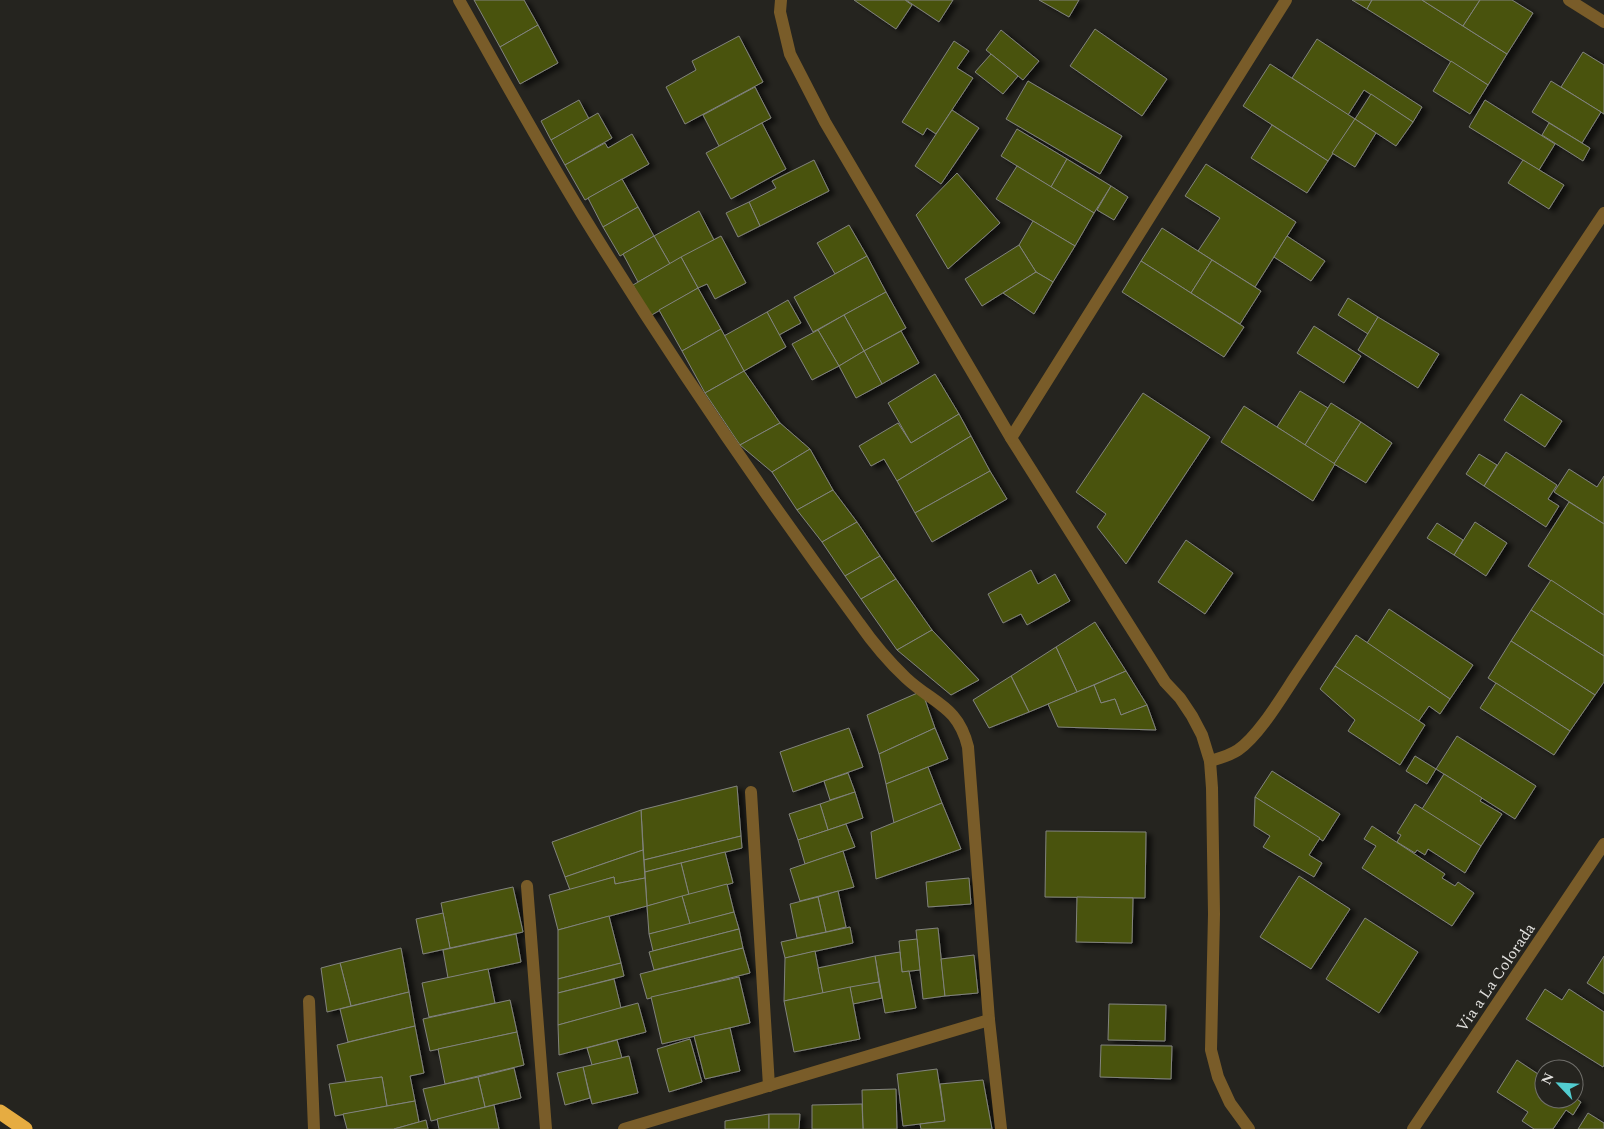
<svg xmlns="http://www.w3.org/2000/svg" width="1604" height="1129" font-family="Spectral,serif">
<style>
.building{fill:#48530f;stroke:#82837d;filter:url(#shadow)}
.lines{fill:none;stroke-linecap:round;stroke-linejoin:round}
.minor{stroke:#795c29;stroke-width:12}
.highway{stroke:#e6ac41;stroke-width:15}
.labels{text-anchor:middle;stroke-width:4.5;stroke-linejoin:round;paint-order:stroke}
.street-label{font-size:16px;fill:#e1e0dd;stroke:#25241f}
</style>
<defs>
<filter id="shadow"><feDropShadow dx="5.5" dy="3" stdDeviation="2.5" flood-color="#0009"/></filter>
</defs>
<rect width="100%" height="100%" fill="#25241f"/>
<g class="building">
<path d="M474,0H524L538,25L500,47Z"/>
<path d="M854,0H905L912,5L896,29Z"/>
<path d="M906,0H953L939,22Z"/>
<path d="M1039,0H1079L1069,17Z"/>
<path d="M1352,0H1372L1367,9Z"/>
<path d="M1372,0H1422L1507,54L1488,85L1367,9Z"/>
<path d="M1422,0H1480L1463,26Z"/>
<path d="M1480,0H1512L1533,13L1507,54L1463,26Z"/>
<path d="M538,25L558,63L520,84L500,47Z"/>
<path d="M1095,29L1167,79L1142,116L1070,66Z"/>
<path d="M1001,30L1039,61L1023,80L986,50Z"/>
<path d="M739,36L763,82L685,124L666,87L696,70L692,61Z"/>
<path d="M1317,39L1422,107L1413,122L1364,90L1348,115L1292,78Z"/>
<path d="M954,41L969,51L957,68L973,78L936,134L927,128L923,135L902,122Z"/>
<path d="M1583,52L1604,65V114L1561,87Z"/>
<path d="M991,54L1018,76L1003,94L975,72Z"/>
<path d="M1451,61L1488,85L1470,114L1433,91Z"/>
<path d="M1270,64L1355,119L1328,161L1243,106Z"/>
<path d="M1028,81L1122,136L1100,174L1006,119Z"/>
<path d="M1551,81L1601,112L1582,143L1532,112Z"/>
<path d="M755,87L771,118L719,146L703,115Z"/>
<path d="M1371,94L1413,122L1396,146L1355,119Z"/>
<path d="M579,100L589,119L551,140L541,121Z"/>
<path d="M1485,100L1555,144L1539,170L1469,127Z"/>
<path d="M952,110L979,128L941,184L915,166Z"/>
<path d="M598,113L612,138L565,165L551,140Z"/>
<path d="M1355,119L1376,133L1355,167L1332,153Z"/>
<path d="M762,123L786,169L731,199L706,153Z"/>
<path d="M1549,123L1590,148L1583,161L1542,135Z"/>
<path d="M1272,125L1328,161L1307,193L1251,158Z"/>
<path d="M1017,129L1067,159L1051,187L1001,156Z"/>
<path d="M632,134L649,164L585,200L565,165L605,143L608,148Z"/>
<path d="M1067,159L1111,186L1094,213L1051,187Z"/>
<path d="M814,160L829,191L760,226L749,202L776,188L772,181Z"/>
<path d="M1523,160L1564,185L1549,209L1508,183Z"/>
<path d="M1206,164L1296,222L1255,287L1198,251L1220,218L1185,196Z"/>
<path d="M1017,166L1094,213L1075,246L996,199Z"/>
<path d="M957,173L1000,223L948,269L916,215Z"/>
<path d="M622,179L638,207L603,227L588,198Z"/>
<path d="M1111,186L1128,197L1114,220L1097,210Z"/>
<path d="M749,202L760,226L738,237L726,213Z"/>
<path d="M638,207L654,236L620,256L603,227Z"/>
<path d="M699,211L714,240L670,264L654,236Z"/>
<path d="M1033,221L1075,246L1053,282L1036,272L1019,245Z"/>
<path d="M849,225L867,256L835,274L817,243Z"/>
<path d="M1162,228L1212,260L1191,293L1141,261Z"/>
<path d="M654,236L670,264L638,282L623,254Z"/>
<path d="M721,236L746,283L715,299L707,284L698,288L681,257Z"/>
<path d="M1287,236L1325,261L1311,281L1274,257Z"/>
<path d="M1019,245L1036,272L982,306L965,279Z"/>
<path d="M867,256L886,292L813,332L794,297Z"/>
<path d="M681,257L698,288L650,316L633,285Z"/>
<path d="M1212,260L1261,291L1240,324L1191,293Z"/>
<path d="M1141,261L1244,327L1224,357L1122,292Z"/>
<path d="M1036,272L1053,282L1034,314L1003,293Z"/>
<path d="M698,288L721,329L682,351L659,310Z"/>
<path d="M886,292L906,328L864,351L844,315Z"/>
<path d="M1348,298L1378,317L1368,334L1338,315Z"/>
<path d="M788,300L801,323L779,335L767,312Z"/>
<path d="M767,312L786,347L744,371L724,336Z"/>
<path d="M844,315L864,351L839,366L818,330Z"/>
<path d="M1378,317L1439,354L1418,388L1358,350Z"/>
<path d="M1314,326L1361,356L1344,383L1297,353Z"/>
<path d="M721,329L744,371L705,393L682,351Z"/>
<path d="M818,330L839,366L812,380L792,344Z"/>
<path d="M901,331L919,363L882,384L864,351Z"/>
<path d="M864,351L882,384L856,398L839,366Z"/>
<path d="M744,371L780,423L740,445L705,393Z"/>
<path d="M935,374L959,414L911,443L888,403Z"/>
<path d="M1300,391L1328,408L1305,445L1277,427Z"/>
<path d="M1143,393L1210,437L1126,564L1097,527L1106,514L1076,492Z"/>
<path d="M1521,394L1562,421L1545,447L1504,420Z"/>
<path d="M1331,403L1361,422L1334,464L1305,445Z"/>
<path d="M1244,406L1335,464L1313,501L1221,442Z"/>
<path d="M959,414L971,436L897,481L884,459L871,466L859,446L898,423L911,443Z"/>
<path d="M1361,422L1392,443L1366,483L1334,464Z"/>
<path d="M780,423L810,449L772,472L740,445Z"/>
<path d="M971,436L990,471L915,513L897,481Z"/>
<path d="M810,449L833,490L797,510L772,472Z"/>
<path d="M1506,452L1557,485L1548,499L1559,506L1546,527L1484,486Z"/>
<path d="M1479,454L1497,465L1484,486L1466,474Z"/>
<path d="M1569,469L1597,487L1604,476V524L1554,492Z"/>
<path d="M990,471L1007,499L932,542L915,513Z"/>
<path d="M833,490L857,522L822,542L797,510Z"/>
<path d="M1569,502L1604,524V615L1528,566Z"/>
<path d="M857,522L880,556L845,576L822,542Z"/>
<path d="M1475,522L1507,543L1486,576L1454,555Z"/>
<path d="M1437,523L1463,540L1454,555L1427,538Z"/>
<path d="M1186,540L1233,573L1205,614L1158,582Z"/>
<path d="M880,556L896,579L861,599L845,576Z"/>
<path d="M1031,570L1038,584L1055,574L1070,601L1027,625L1021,614L1003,623L988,594Z"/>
<path d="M896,579L932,630L897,650L861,599Z"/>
<path d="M1551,580L1604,615V656L1531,610Z"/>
<path d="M1389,609L1473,665L1450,699L1367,643Z"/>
<path d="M1531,610L1604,656V682L1595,695L1511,641Z"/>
<path d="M1095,622L1126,671L1077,692L1056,647Z"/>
<path d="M932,630L979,680L951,695L897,650Z"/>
<path d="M1356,635L1450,699L1440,714L1429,706L1418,722L1335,666Z"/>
<path d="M1511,641L1595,695L1570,731L1488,678Z"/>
<path d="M1056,647L1077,692L1029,712L1011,676Z"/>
<path d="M1335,666L1425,725L1400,765L1348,731L1355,720L1320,689Z"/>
<path d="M1126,671L1147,705L1121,715L1115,699L1101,703L1094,685Z"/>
<path d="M1011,676L1029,712L989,728L973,700Z"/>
<path d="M1496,683L1570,731L1554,755L1480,708Z"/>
<path d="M1094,685L1101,703L1115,699L1121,715L1147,705L1156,730L1058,727L1048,704Z"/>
<path d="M922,691L935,728L879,754L867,715Z"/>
<path d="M849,728L863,767L793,792L780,752Z"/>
<path d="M935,728L948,759L886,784L879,754Z"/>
<path d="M1457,736L1536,786L1515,819L1436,769Z"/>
<path d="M1415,756L1436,769L1427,784L1406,771Z"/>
<path d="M928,767L942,803L894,823L886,784Z"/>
<path d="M1272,771L1340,814L1323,841L1255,797Z"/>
<path d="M848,773L855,792L830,800L824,781Z"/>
<path d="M1444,774L1482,798L1480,801L1502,814L1481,846L1422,809Z"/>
<path d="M737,786L741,836L644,860L641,810Z"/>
<path d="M855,792L863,818L828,830L820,804Z"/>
<path d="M1255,797L1320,838L1309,855L1322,863L1314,877L1263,847L1270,836L1254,826Z"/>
<path d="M942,803L961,849L876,879L871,832Z"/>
<path d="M820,804L828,830L798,840L789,814Z"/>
<path d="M1415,804L1481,846L1465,873L1428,849L1425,855L1417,850L1415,853L1397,842L1401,835L1397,833Z"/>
<path d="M641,810L643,850L565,877L552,842Z"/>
<path d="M846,824L855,847L805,864L798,840Z"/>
<path d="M1372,826L1445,874L1442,878L1455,886L1458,882L1474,893L1452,926L1362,868L1376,846L1364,839Z"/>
<path d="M1046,831L1146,832L1145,898L1045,897Z"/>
<path d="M741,836L742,848L645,872L644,860Z"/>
<path d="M643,850L645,878L615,884L614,877L570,890L565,877Z"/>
<path d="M843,851L854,887L800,901L790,869Z"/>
<path d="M725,852L733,883L689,895L681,863Z"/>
<path d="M681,863L689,895L647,906L645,872Z"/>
<path d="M1299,876L1350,909L1311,969L1260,937Z"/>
<path d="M614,877L615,884L645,878L647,906L558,930L549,895Z"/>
<path d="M969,878L971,904L928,907L926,882Z"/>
<path d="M727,884L734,912L690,924L682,896Z"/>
<path d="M513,887L523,932L450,948L441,903Z"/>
<path d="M838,891L846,927L826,932L818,897Z"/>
<path d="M682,896L690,924L649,934L647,906Z"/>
<path d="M818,897L826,932L797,938L790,904Z"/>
<path d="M1077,897L1133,898L1132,943L1076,942Z"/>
<path d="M734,912L739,929L653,951L649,934Z"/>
<path d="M443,913L450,948L423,954L416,919Z"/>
<path d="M609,916L621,963L558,979V930Z"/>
<path d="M1365,918L1418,952L1379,1013L1326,979Z"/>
<path d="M850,927L853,943L785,958L781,942Z"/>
<path d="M938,928L945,996L923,999L916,930Z"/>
<path d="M739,929L743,948L654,970L649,952Z"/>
<path d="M516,934L521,962L448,978L443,950Z"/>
<path d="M917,939L920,970L902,972L899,941Z"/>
<path d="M401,948L409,992L351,1006L340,963Z"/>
<path d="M743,948L750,973L647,999L640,974Z"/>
<path d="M815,951L823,993L784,1001L785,958Z"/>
<path d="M900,952L902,972L909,971L916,1008L885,1013L875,956Z"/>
<path d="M974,955L978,993L945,996L941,959Z"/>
<path d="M875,956L879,982L823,993L818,968Z"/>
<path d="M1604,956V994L1587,983Z"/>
<path d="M340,963L351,1006L327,1012L321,968Z"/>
<path d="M621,963L624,976L558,993V979Z"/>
<path d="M488,969L495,1003L429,1017L422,983Z"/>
<path d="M739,977L750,1023L662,1044L651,997Z"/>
<path d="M614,979L621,1008L558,1025V993Z"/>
<path d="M879,982L882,998L853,1004L850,987Z"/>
<path d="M850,987L860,1039L794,1052L784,1001Z"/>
<path d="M1545,989L1562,1000L1569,989L1604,1012V1065L1603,1067L1526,1019Z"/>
<path d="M409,992L415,1026L348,1042L340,1009Z"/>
<path d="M510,1000L517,1032L430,1051L423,1019Z"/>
<path d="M638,1003L646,1032L559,1055L558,1025Z"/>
<path d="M1109,1004L1166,1005L1165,1041L1108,1040Z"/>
<path d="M415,1026L424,1073L410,1076L415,1101L387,1106L382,1077L346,1082L337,1045Z"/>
<path d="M730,1028L740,1071L705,1079L694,1036Z"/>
<path d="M517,1032L524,1065L445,1084L438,1049Z"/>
<path d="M690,1039L702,1082L669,1092L657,1049Z"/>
<path d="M617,1040L622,1058L592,1065L587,1048Z"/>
<path d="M1101,1045L1172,1046L1171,1079L1100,1077Z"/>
<path d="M629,1056L638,1093L592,1104L583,1067Z"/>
<path d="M1517,1060L1544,1078V1099H1574V1097L1581,1102L1573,1115L1566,1110L1553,1129H1534L1522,1121L1528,1112L1497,1092Z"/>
<path d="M583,1067L590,1098L565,1105L557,1073Z"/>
<path d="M514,1068L521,1098L485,1107L478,1077Z"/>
<path d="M937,1069L945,1121L903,1126L897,1074Z"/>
<path d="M382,1077L387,1106L335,1116L329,1084Z"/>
<path d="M478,1077L485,1107L431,1121L423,1089Z"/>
<path d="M983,1080L992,1129H921L920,1124L945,1121L940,1084Z"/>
<path d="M896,1089L897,1129H863L862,1090Z"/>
<path d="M415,1101L419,1122L394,1129H347L343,1114Z"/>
<path d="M862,1104L863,1129H812V1105Z"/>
<path d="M494,1105L499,1129H439L437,1119Z"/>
<path d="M1588,1113L1604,1123V1129H1578Z"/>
<path d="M769,1114V1129H725V1121Z"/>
<path d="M769,1114H800L799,1129H769Z"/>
<path d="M426,1120L428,1129H394L419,1122Z"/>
</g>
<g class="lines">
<g class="minor">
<path d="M459,0C499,71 539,144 582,214C668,354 761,490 859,623C873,643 888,661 906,678C934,704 958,706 968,747L989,1020L1001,1129"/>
<path d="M781,0L780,12L790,54L825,122L1011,438L1165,682L1180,698L1192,716L1202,735L1210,761L1212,788L1214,914L1211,1050L1218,1077L1230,1103L1249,1129"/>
<path d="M1569,0L1604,22"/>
<path d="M1011,438L1286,0"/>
<path d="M1210,761C1220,758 1229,756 1238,750C1260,735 1284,693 1299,671L1604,213"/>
<path d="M751,792L769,1086"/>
<path d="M527,886L546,1129"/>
<path d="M309,1001L314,1129"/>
<path d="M624,1129L989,1020"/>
<path d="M1413,1129L1604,844"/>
</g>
<path class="highway" d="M0,1112L25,1129"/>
</g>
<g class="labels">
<g class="street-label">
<text transform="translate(1495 977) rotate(-56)" y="6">Via a La Colorada</text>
</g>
</g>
<g transform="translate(1559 1084) rotate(295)"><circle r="24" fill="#25241f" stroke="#706f6b"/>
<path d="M0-4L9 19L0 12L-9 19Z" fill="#52cdd0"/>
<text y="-8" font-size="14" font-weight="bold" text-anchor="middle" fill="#e1e0dd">N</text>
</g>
</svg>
